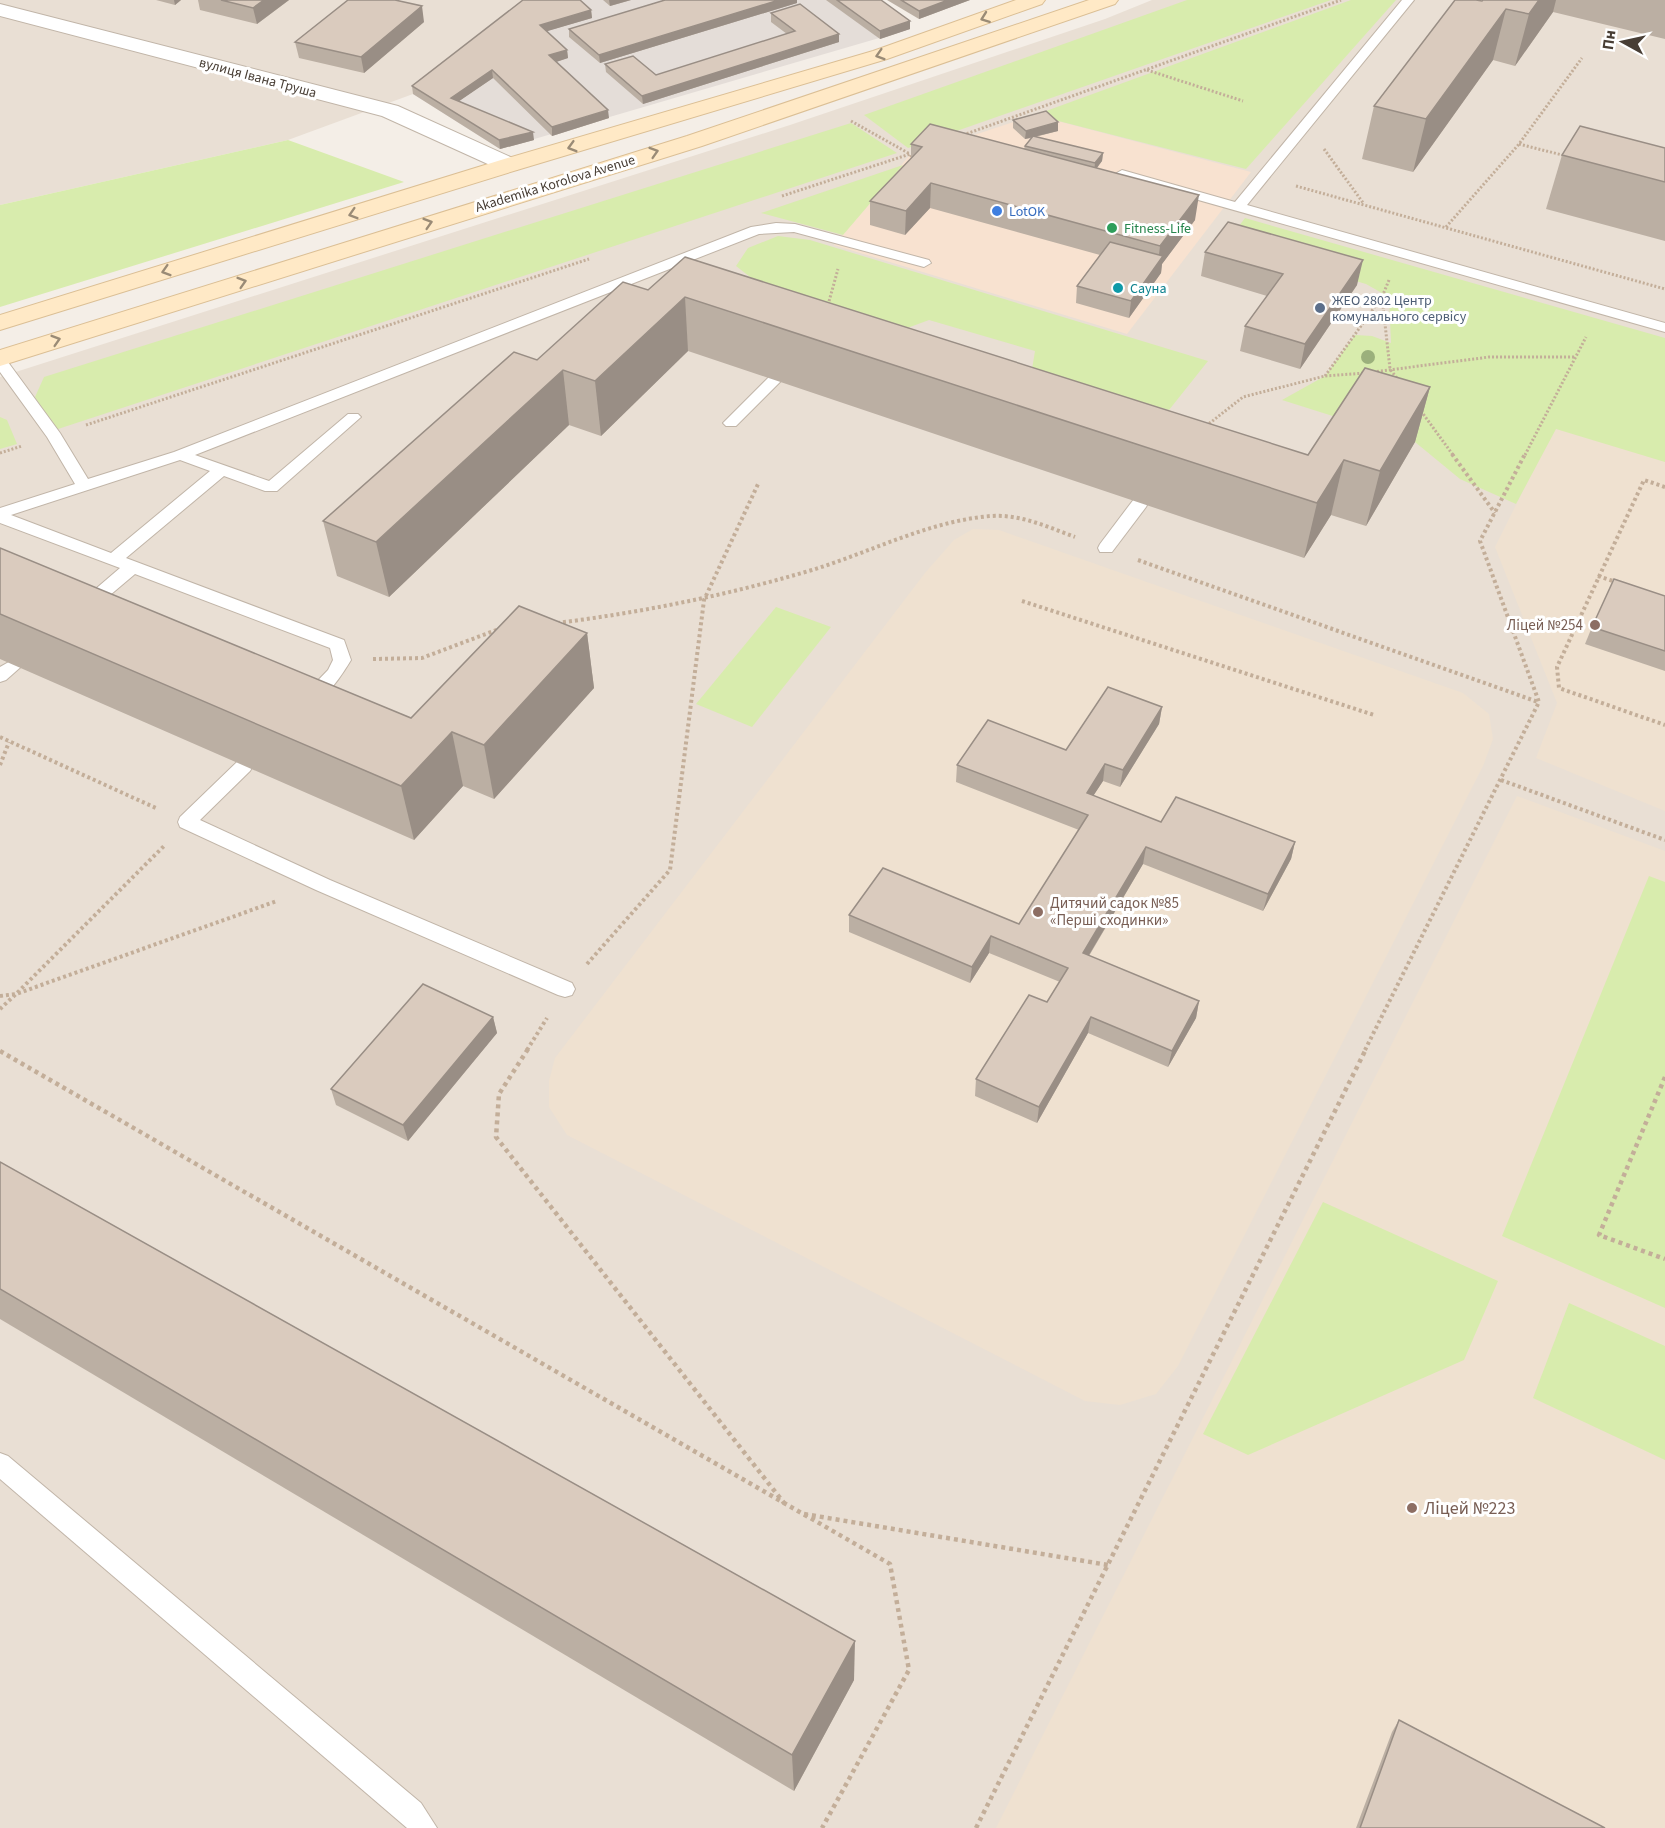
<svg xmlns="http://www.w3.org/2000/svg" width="1665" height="1828" font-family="'Source Sans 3',sans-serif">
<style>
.residential{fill:#e9dfd4}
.commercial{fill:#f8e2d0}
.industrial{fill:#e4ddd8}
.education{fill:#efe1d0}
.green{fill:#d8ecad}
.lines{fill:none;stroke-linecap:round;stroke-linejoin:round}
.lane-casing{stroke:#c1b5a8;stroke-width:2}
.street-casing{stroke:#c1b5a8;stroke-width:2}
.secondary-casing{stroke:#dbbf95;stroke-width:2}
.path-far2{stroke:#c3ae99;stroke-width:3;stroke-dasharray:2 2;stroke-linecap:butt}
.path-far1{stroke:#c3ae99;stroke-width:4;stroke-dasharray:3 3;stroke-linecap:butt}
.path{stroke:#c3ae99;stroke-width:4.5;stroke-dasharray:4 4;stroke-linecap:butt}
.lane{fill:#fff;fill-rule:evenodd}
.street{fill:#fff;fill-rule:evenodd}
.secondary{fill:#ffe9c6;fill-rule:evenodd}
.tree{fill:#9bb07c}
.wall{fill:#bbafa3}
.shaded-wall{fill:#998e85}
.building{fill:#dacbbe;stroke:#998e85;stroke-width:1.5}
.oneway{stroke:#9a8b76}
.shop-dot{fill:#3f7fe0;stroke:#fff;stroke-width:2}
.leisure-dot{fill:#2e9e5b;stroke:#fff;stroke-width:2}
.culture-dot{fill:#0f9aa8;stroke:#fff;stroke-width:2}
.service-dot{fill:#5c6f8a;stroke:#fff;stroke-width:2}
.education-dot{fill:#8d6e63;stroke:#fff;stroke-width:2}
.labels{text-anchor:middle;stroke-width:6;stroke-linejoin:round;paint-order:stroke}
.far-street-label{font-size:14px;fill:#483e35;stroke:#fff}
.far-shop-label{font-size:14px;fill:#366cbe;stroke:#fff;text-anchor:start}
.far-leisure-label{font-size:14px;fill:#27864d;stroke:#fff;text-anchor:start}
.far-culture-label{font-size:14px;fill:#0d838f;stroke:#fff;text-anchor:start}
.far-service-label{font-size:14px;fill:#4e5e75;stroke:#fff;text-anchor:start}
.education-label{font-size:15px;fill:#785e54;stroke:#fff;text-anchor:end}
.near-education-label{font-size:18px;fill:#785e54;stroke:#fff;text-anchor:start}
</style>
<rect width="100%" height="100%" fill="#f4eee7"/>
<g class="residential">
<path d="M0,0H535L413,94L288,140L0,205Z"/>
<path d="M1152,0H1665V1828H0V377L790,125L1105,19Z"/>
</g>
<path class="commercial" d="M1035,115L1251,172L1127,334L834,245L908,157Z"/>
<path class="industrial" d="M535,0H868L910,29L500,149L413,94Z"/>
<g class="education">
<path d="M1665,338V811L1536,758L1557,703L1495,547L1554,429Z"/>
<path d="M973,529L999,530L1463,693L1489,714L1493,739L1483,766L1178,1366L1156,1394L1120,1405L1085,1401L567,1135L549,1107V1081L555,1058L925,573L954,540Z"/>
<path d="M1517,796L1665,851V1828H996Z"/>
</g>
<g class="green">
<path d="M1187,0H1331L908,148L864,115Z"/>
<path d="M1351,0H1396L1246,169L1035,115Z"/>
<path d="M851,123L897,153L55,430L35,397L44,377Z"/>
<path d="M288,140L404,182L0,307V205Z"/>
<path d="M903,165L843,235L761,213Z"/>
<path d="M1245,218L1665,338V462L1556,429L1516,504L1460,479L1415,442L1282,400L1325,376L1355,335L1372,336L1391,343L1389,297L1366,284L1226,243Z"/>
<path d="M778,236L810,240L1208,361L1169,410L1031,375L1035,351L929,320L902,330L754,280L736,266L748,248Z"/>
<path d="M0,417L7,420L17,444L0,449Z"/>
<path d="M776,607L831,627L752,727L696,704Z"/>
<path d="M1649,876L1665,882V1308L1502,1236Z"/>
<path d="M1323,1202L1498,1281L1464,1360L1248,1455L1203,1434Z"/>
<path d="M1569,1303L1665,1346V1460L1533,1398Z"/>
</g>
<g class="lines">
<defs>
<g id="lane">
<path d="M1402,0H1414L1247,205L1665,323V332L1117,177L1115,174L1122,170L1235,202Z"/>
<path d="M776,223L795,224L929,260L931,263L924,267L794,232L759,234L195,455L269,481L348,414H358L361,417L277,491H265L224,476L126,558L344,640L351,660C342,675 319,711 301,705L298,701L328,670L333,660L330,648L135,574L90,612H78L76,608L78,604L120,568L0,523V508L75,484L47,437L0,372V357L5,358L60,433L88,479L174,452L751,227ZM180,460L210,471L111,553L11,515Z"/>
<path d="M774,375L779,377L782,380L736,426H726L723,423L769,377Z"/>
<path d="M1140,498L1148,503L1146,507L1112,552H1100L1098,548L1100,544L1134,499Z"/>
<path d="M14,659L23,665L6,680L0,682V667Z"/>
<path d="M244,759L250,761L253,766L250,771L200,820L330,880L572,983L575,989L572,995L565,997L558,995L316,890L180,827L178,822L180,817L238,761Z"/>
<path d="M0,1453L8,1456L421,1803L437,1828H407L0,1479Z"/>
</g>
<path id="street" d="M0,4L398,106L517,160L520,165L517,170H501L382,116L0,16Z"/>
<g id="secondary">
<path d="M1016,0H1045L1042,4L887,59L517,170L0,330V315L501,160L873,51Z"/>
<path d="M1089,0H1118L1115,4L702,146L0,366V350L687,136Z"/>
</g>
</defs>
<use href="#lane" class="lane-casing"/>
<use href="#street" class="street-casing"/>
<use href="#secondary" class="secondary-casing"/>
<g class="path-far2">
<path d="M1147,70L1243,101"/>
<path d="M851,121L910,154"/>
<path d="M963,135L1341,0"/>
<path d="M1519,144L1566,156"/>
<path d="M1324,149L1364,204"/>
<path d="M1296,186L1665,289"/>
<path d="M782,196L910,154L913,160"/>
<path d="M1446,227L1519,144L1582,58"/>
<path d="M1389,280L1382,297L1390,369L1399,381"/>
<path d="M828,305L838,269"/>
<path d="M1373,372L1489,357H1575"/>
<path d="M1325,376L1381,298"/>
<path d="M1421,411L1453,455"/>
<path d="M86,425L589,259"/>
<path d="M1206,426L1243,397L1325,376L1365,373"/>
<path d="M0,453L22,446"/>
<path d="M1525,455L1586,337"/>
</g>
<g class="path-far1">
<path d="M1452,454L1495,513"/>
<path d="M1665,487L1644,480L1557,667L1559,688L1665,725"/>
<path d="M1138,560L1538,702"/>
<path d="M1598,576L1616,582"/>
<path d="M1022,601L1374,715"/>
<path d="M557,623C644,612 728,595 812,570C871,552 929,521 991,516C1020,514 1048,527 1075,537"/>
<path d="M373,659L422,658L499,629"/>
<path d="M0,737L158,809"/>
<path d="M0,765L9,742"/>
<path d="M1501,780L1665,840"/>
<path d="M587,964L670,870L704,600L759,482"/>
<path d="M0,996L16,994L165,845"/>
<path d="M0,1009L16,994L277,901"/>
<path d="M527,1050L547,1018"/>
<path d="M1365,1050L1539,702L1480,541L1525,454"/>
</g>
<g class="path">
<path d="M528,1049L499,1094L496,1137L784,1503"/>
<path d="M0,1051L890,1564L909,1670L822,1828"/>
<path d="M1665,1077L1599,1235L1665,1259"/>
<path d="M804,1514L1108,1565"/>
<path d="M976,1828L1366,1049"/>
</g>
<use href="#lane" class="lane"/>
<use href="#street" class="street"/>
<use href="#secondary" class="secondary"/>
</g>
<circle class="tree" cx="1368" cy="357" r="7"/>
<g class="wall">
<path d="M156,0H181L175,5Z"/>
<path d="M198,0H289L257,24L200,10Z"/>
<path d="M603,0H631L610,6Z"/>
<path d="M665,0H797V3L600,63L569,37V29Z"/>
<path d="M826,0H881L910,29L880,39Z"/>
<path d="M887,0H970L919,19Z"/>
<path d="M1483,0H1665V39L1553,12L1515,66L1493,60L1413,172L1362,159L1374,106Z"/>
<path d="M591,10L592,18L547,31L567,50L568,58L556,62L609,118L552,136L493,78L459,101L534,140L500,149L413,94L412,86Z"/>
<path d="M771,13L839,42L643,104L606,72L605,64L656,75L787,34L771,22Z"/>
<path d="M424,22L364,73L299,58L295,42Z"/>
<path d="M1013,120L1058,122V131L1035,137L1103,153L1102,161L1096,168L1195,220L1162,264L1161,273L1129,318L1076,303L1077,286L1100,255L930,208L905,235L870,225V201L911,158V144L1024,149L1025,146L1032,138L1025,139L1013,128Z"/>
<path d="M1665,148V241L1546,209L1562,155Z"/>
<path d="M1205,252L1357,285L1300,369L1240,351L1245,326L1267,296L1201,276Z"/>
<path d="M685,257L1308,455L1430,387L1415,442L1366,526L1331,515L1304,558L688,351L601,436L569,425L389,597L337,576L323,521L537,360L648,290Z"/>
<path d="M0,548L411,718L587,633L594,688L494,799L463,786L414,840L0,659Z"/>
<path d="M1665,596V671L1585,644L1592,627Z"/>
<path d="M1162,707L1159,724L1120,787L1103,781L1093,796L1161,822L1295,842L1291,859L1263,911L1143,864L1089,956L1199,1001L1196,1018L1168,1067L1088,1033L1037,1123L975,1096L976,1079L1047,1002L1060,982L989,953L970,983L849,932V915L1019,924L1079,830L956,782L957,765L1066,750Z"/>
<path d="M493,1017L497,1033L408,1141L336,1105L331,1089Z"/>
<path d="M0,1162L854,1680L794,1791L0,1319Z"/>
<path d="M1399,1720L1605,1828H1356L1392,1732Z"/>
</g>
<g class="shaded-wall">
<path d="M174,0H181L175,5Z"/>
<path d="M264,0H289L257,24L253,8Z"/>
<path d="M609,0H631L610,6Z"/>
<path d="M779,0H797V3L600,63L599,55Z"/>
<path d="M948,0H970L919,19V11Z"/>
<path d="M1539,0H1556L1553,12L1515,66L1529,14Z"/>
<path d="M422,6L424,22L364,73L361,57Z"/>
<path d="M1506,9L1493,60L1413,172L1426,119Z"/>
<path d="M591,10L592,18L541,33L540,25Z"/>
<path d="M910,21V29L880,39V31Z"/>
<path d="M839,34V42L643,104L642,96Z"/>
<path d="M567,50L568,58L550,64L549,55Z"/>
<path d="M492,70L493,78L452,106L451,98Z"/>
<path d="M608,110L609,118L552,136V127Z"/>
<path d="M1058,122V131L1025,139L1026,131Z"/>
<path d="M533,132L534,140L500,149L499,140Z"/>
<path d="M1103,153L1102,161L1094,172L1095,163Z"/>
<path d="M931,183L930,208L905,235L906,211Z"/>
<path d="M1199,195L1195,220L1162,264L1161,273L1129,318L1131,301L1158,263L1160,246Z"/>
<path d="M1363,260L1357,285L1300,369L1305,344Z"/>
<path d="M685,297L688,351L601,436L595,381Z"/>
<path d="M563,370L569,425L389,597L376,542Z"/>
<path d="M1430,387L1415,442L1366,526L1380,471Z"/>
<path d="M1344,460L1331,515L1304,558L1317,503Z"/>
<path d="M587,633L594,688L494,799L484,745Z"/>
<path d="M1162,707L1159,724L1120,787L1123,770Z"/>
<path d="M452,732L463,786L414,840L401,786Z"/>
<path d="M1105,764L1103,781L1084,810L1087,793Z"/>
<path d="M1295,842L1291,859L1263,911L1268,894Z"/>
<path d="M1146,847L1143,864L1080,970L1083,953Z"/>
<path d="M991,936L989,953L970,983L972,967Z"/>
<path d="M1199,1001L1196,1018L1168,1067L1172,1051Z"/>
<path d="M493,1017L497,1033L408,1141L403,1125Z"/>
<path d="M1091,1017L1088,1033L1037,1123L1039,1107Z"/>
<path d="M855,1641L854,1680L794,1791L792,1755Z"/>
</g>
<g class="building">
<path d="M221,0H264L253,8Z"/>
<path d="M348,0H395L422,6L361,57L295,42Z"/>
<path d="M523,0H580L591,10L540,25L567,50L549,55L608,110L552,127L492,70L451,98L533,132L499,140L412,86Z"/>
<path d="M665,0H779L599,55L569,29Z"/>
<path d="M837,0H881L910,21L880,31Z"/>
<path d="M901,0H948L919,11Z"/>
<path d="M1455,0H1476L1482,1L1483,0H1539L1529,14L1506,9L1426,119L1374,106Z"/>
<path d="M800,4L839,34L642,96L605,64L633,56L656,75L795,31L771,13Z"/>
<path d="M1046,111L1058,122L1026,131L1013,120Z"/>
<path d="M930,124L1199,195L1160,246L931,183L906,211L870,201L922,147L911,144Z"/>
<path d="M1580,126L1665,148V182L1562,155Z"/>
<path d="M1033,136L1103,153L1095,163L1025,146Z"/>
<path d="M1228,222L1363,260L1305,344L1245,326L1283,274L1205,252Z"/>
<path d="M1110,242L1163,256L1131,301L1077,286Z"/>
<path d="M685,257L1308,455L1365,368L1430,387L1380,471L1344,460L1317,503L685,297L595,381L563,370L376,542L323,521L514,352L537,360L623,282L648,290Z"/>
<path d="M0,548L411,718L519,606L587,633L484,745L452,732L401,786L0,614Z"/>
<path d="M1614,579L1665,596V651L1592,627Z"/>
<path d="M1108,687L1162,707L1123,770L1105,764L1087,793L1161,822L1176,797L1295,842L1268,894L1146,847L1083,953L1199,1001L1172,1051L1091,1017L1039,1107L976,1079L1029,995L1047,1002L1068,968L991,936L972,967L849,915L883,868L1019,924L1088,815L957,765L988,720L1066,750Z"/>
<path d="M423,984L493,1017L403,1125L331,1089Z"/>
<path d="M0,1162L855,1641L792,1755L0,1289Z"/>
<path d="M1399,1720L1605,1828H1360Z"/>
</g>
<defs><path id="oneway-chevron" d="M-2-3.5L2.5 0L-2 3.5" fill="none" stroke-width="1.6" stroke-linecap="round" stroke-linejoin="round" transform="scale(1.5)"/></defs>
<g class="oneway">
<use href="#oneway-chevron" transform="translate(985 18) rotate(160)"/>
<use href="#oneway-chevron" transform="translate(880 55) rotate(163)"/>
<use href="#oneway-chevron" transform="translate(572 147) rotate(164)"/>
<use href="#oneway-chevron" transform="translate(654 152) rotate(-17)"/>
<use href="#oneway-chevron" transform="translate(353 214) rotate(163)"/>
<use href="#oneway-chevron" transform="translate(428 223) rotate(-17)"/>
<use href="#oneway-chevron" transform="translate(166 271) rotate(163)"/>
<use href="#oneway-chevron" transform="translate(242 282) rotate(-17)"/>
<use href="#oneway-chevron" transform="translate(56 340) rotate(-17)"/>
</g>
<circle class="shop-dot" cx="997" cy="211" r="6"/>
<circle class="leisure-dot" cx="1112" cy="228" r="6"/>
<circle class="culture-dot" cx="1118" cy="288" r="6"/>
<circle class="service-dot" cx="1320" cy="308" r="6"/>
<g class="education-dot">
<circle cx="1595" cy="625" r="6"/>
<circle cx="1038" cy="912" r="6"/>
<circle cx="1412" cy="1508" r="6"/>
</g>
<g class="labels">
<g class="far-street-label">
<text transform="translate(258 77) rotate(15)" y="5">вулиця Івана Труша</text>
<text transform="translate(555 183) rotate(-17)" y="5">Akademika Korolova Avenue</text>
</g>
<g class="far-shop-label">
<text x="1009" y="216">LotOK</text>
</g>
<g class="far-leisure-label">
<text x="1124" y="233">Fitness-Life</text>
</g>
<g class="far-culture-label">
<text x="1130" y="293">Сауна</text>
</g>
<g class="far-service-label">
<text x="1332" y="305">ЖЕО 2802 Центр<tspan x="1332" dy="16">комунального сервісу</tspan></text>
</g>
<g class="education-label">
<text x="1583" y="630">Ліцей №254</text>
<text x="1050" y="908" text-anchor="start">Дитячий садок №85<tspan x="1050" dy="17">«Перші сходинки»</tspan></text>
</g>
<g class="near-education-label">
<text x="1424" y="1514">Ліцей №223</text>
</g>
</g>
<g transform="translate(1623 42) rotate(278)" stroke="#ffffff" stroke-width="4.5" paint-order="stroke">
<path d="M0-4.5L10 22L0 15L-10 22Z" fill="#483e35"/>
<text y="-9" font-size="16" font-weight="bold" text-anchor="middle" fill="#483e35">Пн</text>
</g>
</svg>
